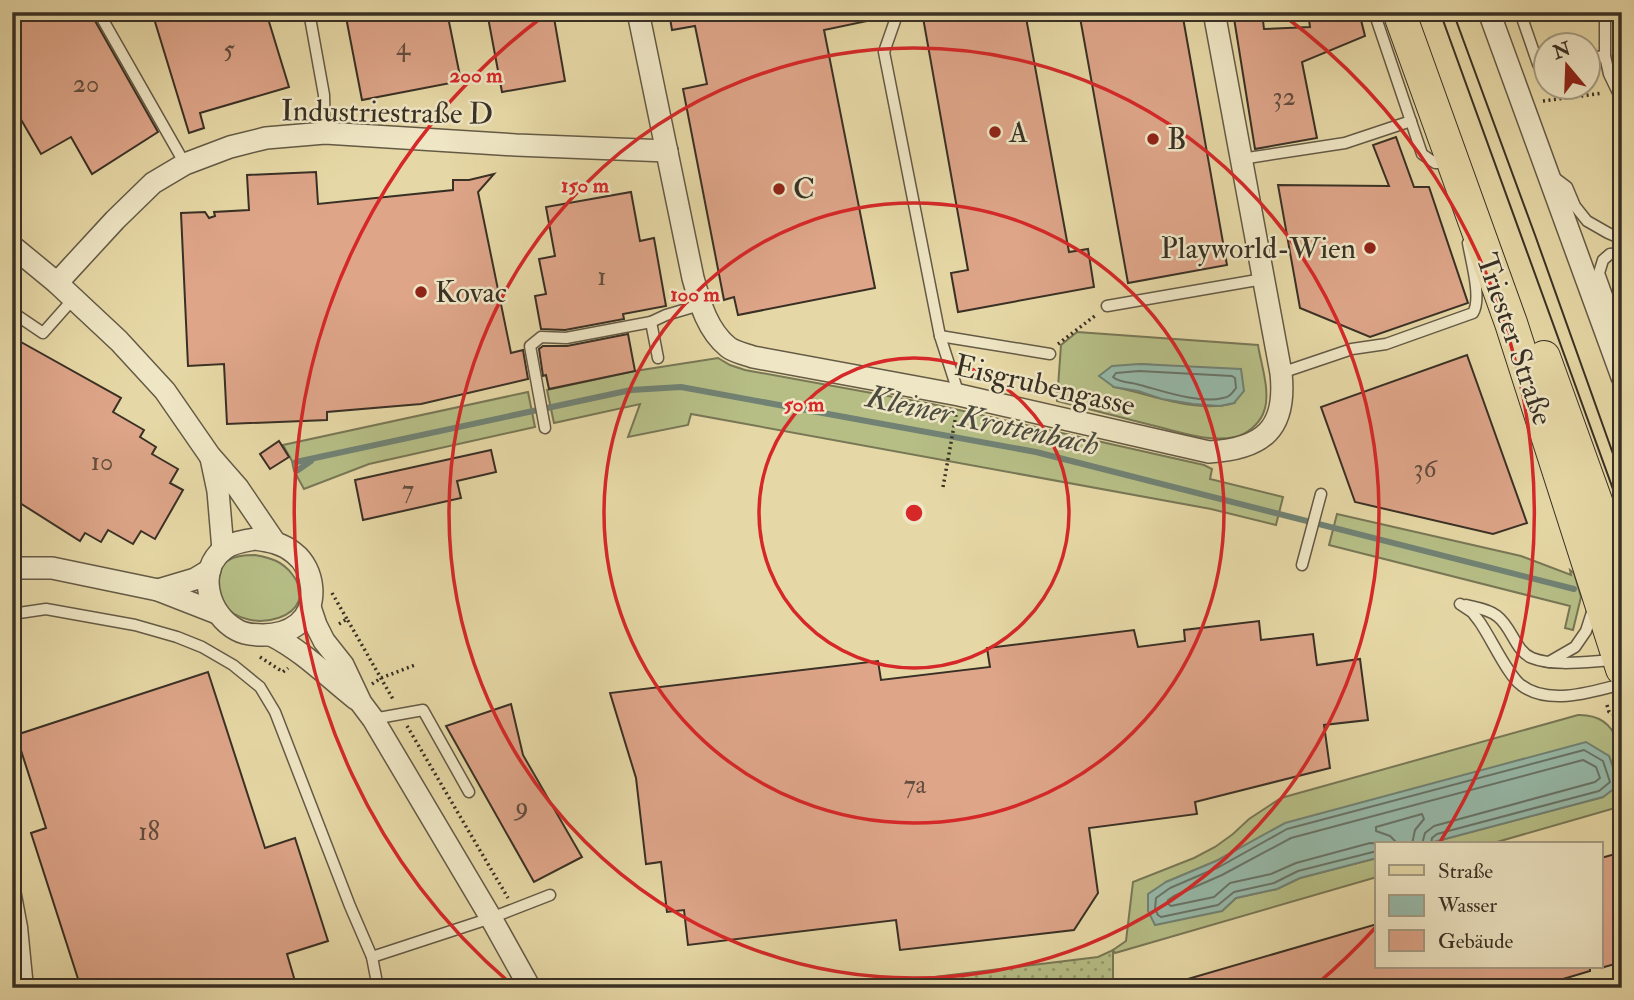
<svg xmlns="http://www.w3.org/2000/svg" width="1634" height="1000" font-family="'IM FELL Double Pica',serif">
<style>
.grass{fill:#b6be86;stroke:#787756;stroke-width:2;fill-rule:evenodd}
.garden{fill:url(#garden-dots);stroke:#787756;stroke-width:2}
.water{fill:#96b9a9;stroke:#718274;stroke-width:2}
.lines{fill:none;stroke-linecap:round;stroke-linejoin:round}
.shore{stroke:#687467;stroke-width:2}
.stream{stroke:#718274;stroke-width:6}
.building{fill:#dea589;stroke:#393025;stroke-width:2}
.service-casing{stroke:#645a45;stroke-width:13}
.minor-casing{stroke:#645a45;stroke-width:24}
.primary-casing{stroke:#393025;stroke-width:34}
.path{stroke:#393025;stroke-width:3.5;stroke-dasharray:2 3.5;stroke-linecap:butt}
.service{stroke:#efe6c5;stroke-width:10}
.minor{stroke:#efe6c5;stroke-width:21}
.primary{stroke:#e6d8a6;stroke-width:32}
.tram{stroke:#393025;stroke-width:2}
.ring{fill:none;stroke:#d62828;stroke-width:3.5}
.poi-dot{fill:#8f2418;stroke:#efe6c5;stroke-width:2.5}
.labels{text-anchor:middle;stroke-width:5;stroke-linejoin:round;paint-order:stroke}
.number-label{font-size:26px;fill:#624d3e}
.street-label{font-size:30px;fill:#393025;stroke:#efe6c5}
.poi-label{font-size:30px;fill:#393025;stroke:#efe6c5;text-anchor:start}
.water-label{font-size:32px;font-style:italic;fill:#4c4b3f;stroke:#efe6c5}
.centre{fill:#d62828;stroke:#efe6c5;stroke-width:3.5}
.ring-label{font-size:21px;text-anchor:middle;font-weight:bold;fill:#d62828;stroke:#efe6c5;stroke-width:5;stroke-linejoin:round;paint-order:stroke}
</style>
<defs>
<pattern id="garden-dots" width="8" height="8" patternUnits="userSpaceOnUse" patternTransform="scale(1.75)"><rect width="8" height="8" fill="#b6be86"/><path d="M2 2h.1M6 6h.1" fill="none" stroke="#959b6d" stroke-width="1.8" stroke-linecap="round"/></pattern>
</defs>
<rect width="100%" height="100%" fill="#e6d8a6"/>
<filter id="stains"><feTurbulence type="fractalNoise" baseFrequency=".00286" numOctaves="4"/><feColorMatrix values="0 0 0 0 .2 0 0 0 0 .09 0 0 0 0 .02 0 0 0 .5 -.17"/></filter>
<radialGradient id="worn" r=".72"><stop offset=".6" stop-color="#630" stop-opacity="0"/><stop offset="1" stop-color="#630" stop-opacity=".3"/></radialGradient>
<g class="grass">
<path d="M1077,332L1258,345C1261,365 1272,394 1263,414C1258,425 1247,434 1235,437C1208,443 1177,431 1151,425C1120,417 1088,409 1057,401L1061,345ZM1139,364L1169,366L1234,403C1195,414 1152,394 1114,387Z"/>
<path d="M718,358L730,365L745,370L932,404L1204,465L1212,469L1210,479L1283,497L1276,525L1211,509L691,414L688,425L628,437L640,404L554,423L547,390L635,371Z"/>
<path d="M528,392L535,427L369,464L304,489L294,471L292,461L283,445Z"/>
<path d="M1337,514L1521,556L1571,575L1570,570L1574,573L1581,597L1573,630L1565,628L1570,606L1329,545Z"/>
<path d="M255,555C271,558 282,561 292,574C325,616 247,639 223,603C214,591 215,568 229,560C236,555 247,555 255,555Z"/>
<path d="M1578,715C1629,714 1622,770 1622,806L1490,844H1426L1603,797L1619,784L1609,756L1216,861L1166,882L1222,911L1236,898L1277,889L1300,878L1377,858V877L1115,953L1113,950L1126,941L1133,882L1194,858L1215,847L1233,834L1249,819L1281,798Z"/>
</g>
<path class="garden" d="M1113,950V988H845L1098,957Z"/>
<g class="water">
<path d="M1139,364L1241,369L1244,391L1234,403L1220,406L1193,404L1162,399L1138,391L1114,387L1099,376L1112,366Z"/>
<path d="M1586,742L1609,756L1619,785L1603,797L1426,844H1377V858L1300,878L1277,889L1236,898L1222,911L1155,925L1148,911V894L1166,882L1216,861L1285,823Z"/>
</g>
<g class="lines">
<g class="shore">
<path d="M1139,371L1232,376L1235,378L1236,388C1232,393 1230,397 1223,398C1199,404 1163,391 1140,385C1131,382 1120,383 1113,377L1116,373Z"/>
<path d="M1383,844L1370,843L1296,863L1271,874L1230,883L1214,897L1171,906L1167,903L1168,900L1174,896L1222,875L1291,838L1583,760L1596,767L1600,778L1595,782L1434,826L1425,833L1422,844"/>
<path d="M1398,844L1390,836L1376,831V827L1422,814L1424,819L1415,830L1412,844"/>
<path d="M1377,851L1298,871L1274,883L1234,892L1218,905L1161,917L1158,915L1155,909L1156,898L1170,888L1219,867L1287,829L1584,750L1603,761L1610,782L1599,791L1437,834L1432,838L1431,844"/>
</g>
<g class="stream">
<path d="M296,462L631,390L681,387L1036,452L1574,589"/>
<path d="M298,470L311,461"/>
</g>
</g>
<g class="building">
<path d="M12,12H90L158,132L92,174L71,137L41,154L12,104Z"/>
<path d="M152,12H266L289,87L200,113L204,128L189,133Z"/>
<path d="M345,12H447L461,81L362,100Z"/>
<path d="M487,12H553L565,81L502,92Z"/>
<path d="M669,12H872V20L824,30L875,288L738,315L734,297L724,300L683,89L707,84L695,26L672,30Z"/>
<path d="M922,12H1025L1069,252L1088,249L1094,287L958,312L951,273L968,270Z"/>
<path d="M1079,12H1182L1227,265L1128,283Z"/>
<path d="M1233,12H1262L1264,29L1310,27L1308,12H1359L1365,36L1302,62L1317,138L1255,149Z"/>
<path d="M1396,137L1414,187H1429L1468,303L1370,337L1300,308L1278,185L1389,186L1373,145Z"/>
<path d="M316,172L318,204L453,190V180H469L494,174L478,192L511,353L523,350L528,379L421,404L327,412V420L227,424L224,364L188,366L181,213L205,212L209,218L215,216L214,212L249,210L247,175Z"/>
<path d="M631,192L640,241L654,238L666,306L623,314L624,319L565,330L541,329L535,296L546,294L539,259L555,256L546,207Z"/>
<path d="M628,334L635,371L549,389L546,375L543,376L539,349L543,346H567Z"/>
<path d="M12,337L121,398L113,412L144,430L140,437L156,447L152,454L178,469L170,483L183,490L155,539L141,531L133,544L108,530L101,542L85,533L80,541L12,498Z"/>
<path d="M1467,355L1527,523L1493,534L1355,502L1321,407Z"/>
<path d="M279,441L289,457L270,469L260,454Z"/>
<path d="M491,450L496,472L457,481L461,498L363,520L355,480Z"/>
<path d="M1259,621L1261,640L1313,634L1317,665L1360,659L1368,720L1324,725L1330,768L1195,802L1197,814L1089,828L1098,893L1074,930L900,950L896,920L688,945L684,910L667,912L661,862L646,864L636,778L610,693L878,661L881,680L990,667L987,648L1134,630L1138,647L1185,641L1184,630Z"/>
<path d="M208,672L265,848L295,838L328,941L287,954L297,988H81L31,833L46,828L16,735Z"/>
<path d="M511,704L523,755L582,857L534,882L446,726Z"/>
<path d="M1622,852V962L1601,968V858Z"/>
<path d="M1377,924V967H1590V971L1533,988H1174V983Z"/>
</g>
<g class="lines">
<defs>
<g id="service">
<path d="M309,12L324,95L325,133"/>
<path d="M898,12L884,52L940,336L959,395"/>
<path d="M1374,12L1422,154L1435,163H1449"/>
<path d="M1520,12L1538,64L1546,63"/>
<path d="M1605,12V56L1609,74L1622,101"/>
<path d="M99,13L185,164"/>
<path d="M1588,58L1605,56"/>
<path d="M1241,159L1345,143L1411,121"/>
<path d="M1551,175L1567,187L1575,206L1587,221L1608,233L1622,239"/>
<path d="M1622,253L1610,254L1603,260L1599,273L1622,337"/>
<path d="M1107,306L1263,279"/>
<path d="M12,312L43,333L74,298"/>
<path d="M940,336L1050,354"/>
<path d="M658,358L651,322L666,315L700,305"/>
<path d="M1281,373L1352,349L1386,344L1473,313C1482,298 1471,261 1468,243"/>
<path d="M545,428L530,346L541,337L566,338L651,322"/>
<path d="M1302,565L1321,494"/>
<path d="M1460,604L1472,612L1479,621C1490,636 1508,676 1521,685C1548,706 1592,692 1622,684"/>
<path d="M1466,605C1477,608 1488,609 1497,616C1512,627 1515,651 1532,658C1555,667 1591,661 1615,660"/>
<path d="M12,614L46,609L135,625L177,637L202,647L233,665L260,687L275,712L350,906L372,957L491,918L550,895"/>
<path d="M1549,662L1575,647L1586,631L1594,606"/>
<path d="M373,719L423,710L469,792"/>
<path d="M12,874L22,927L28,988"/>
<path d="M372,957L378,988"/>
</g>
<g id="minor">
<path d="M638,12L693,278C700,303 707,330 728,347C734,352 745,354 753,357L959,395L1209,452C1263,449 1287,429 1281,373L1214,12"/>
<path d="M1489,12L1622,377"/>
<path d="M12,246L57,283L119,341L165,391L210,456L238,488L274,541"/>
<path d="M57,283L115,220L153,183L185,164L230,147L266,138L325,133L516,145L667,151"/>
<path d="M211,458L218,491L223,550"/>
<path d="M255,539C269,541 282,543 294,553C315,569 319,607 298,624C288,632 275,635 263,635C254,635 244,634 237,630C208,615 196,570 224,549C233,542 244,541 255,539Z"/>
<path d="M12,568H52L158,590L217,613"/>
<path d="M158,590L195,579L210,570"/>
<path d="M310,607L316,625L324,641L343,665L361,703L373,719L491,918L530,988"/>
<path d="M271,635C303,651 328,677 356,699"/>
</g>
<g id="primary">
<path d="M1399,12L1511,323L1622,669"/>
<path d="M1544,357L1622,573"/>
</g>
</defs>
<use href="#service" class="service-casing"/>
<use href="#minor" class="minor-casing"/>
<use href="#primary" class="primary-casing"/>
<g class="path">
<path d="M1543,101L1603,93"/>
<path d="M1058,344L1096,315"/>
<path d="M943,487L956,415"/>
<path d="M332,593L347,619"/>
<path d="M339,624L347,619L394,701"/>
<path d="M260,657L283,672L288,668"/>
<path d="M372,684L381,678L415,665"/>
<path d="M1607,705L1609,712L1618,717L1622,725"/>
<path d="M407,726L508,898"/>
</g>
<use href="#service" class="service"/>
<use href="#minor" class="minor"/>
<use href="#primary" class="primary"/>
<g class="tram">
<path d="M1440,12L1622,514"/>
<path d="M1453,12L1535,235L1622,479"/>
</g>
</g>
<g class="ring">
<circle cx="914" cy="513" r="155"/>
<circle cx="914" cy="513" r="310"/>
<circle cx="914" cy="513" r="465"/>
<path d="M1375 928A620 620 0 0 1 1317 984M511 984A620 620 0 0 1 545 15M1283 15A620 620 0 0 1 1440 842"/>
</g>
<g class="poi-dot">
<circle cx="995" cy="132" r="7"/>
<circle cx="1153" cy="139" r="7"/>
<circle cx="779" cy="189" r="7"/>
<circle cx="1370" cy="248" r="7"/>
<circle cx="421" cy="292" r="7"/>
</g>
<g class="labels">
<g class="number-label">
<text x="403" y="55">4</text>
<text x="229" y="58">5</text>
<text x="86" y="92">20</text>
<text x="1284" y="105">32</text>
<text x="602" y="285">1</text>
<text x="102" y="470">10</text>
<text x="1425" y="477">36</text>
<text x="408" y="498">7</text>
<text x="915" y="793">7a</text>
<text x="522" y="815">9</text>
<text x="149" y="840">18</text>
</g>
<g class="street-label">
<text transform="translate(387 112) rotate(1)" y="10">Industriestraße D</text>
<text transform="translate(1515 339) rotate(71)" y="10">Triester Straße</text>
<text transform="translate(1045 385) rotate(13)" y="10">Eisgrubengasse</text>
</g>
<g class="poi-label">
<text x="1009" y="142">A</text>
<text x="1167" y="149">B</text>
<text x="793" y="199">C</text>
<text x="1356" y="258" text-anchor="end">Playworld-Wien</text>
<text x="435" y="302">Kovac</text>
</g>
<g class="water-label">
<text transform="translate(983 420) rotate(12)" y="11">Kleiner Krottenbach</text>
</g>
</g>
<circle cx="914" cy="513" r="10" class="centre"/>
<g class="ring-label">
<text x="476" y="82">200 m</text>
<text x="585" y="192">150 m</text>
<text x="695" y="301">100 m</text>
<text x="804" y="411">50 m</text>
</g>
<rect width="1634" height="1000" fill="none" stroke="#e6d8a6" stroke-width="42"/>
<rect x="14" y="14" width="1606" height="972" fill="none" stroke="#393025" stroke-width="3.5"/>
<rect x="21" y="21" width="1592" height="958" fill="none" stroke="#393025" stroke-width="2"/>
<rect x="1375" y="842" width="228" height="126" fill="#efe6c5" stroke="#a69d85" stroke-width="2"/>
<rect x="1389" y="865" width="35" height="10" fill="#e6d8a6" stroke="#a69d85" stroke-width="2"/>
<text x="1438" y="878" font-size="21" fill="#393025">Straße</text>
<rect x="1389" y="895" width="35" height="21" fill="#96b9a9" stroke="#a69d85" stroke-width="2"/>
<text x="1438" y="912" font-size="21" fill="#393025">Wasser</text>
<rect x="1389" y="930" width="35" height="21" fill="#dea589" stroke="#a69d85" stroke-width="2"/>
<text x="1438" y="948" font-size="21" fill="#393025">Gebäude</text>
<g transform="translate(1567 66) rotate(341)"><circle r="33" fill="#efe6c5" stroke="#a69d85" stroke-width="2"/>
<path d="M0-5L12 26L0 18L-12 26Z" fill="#8f2418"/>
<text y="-10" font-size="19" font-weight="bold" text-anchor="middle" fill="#393025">N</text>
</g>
<rect width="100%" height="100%" filter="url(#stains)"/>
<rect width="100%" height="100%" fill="url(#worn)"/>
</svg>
